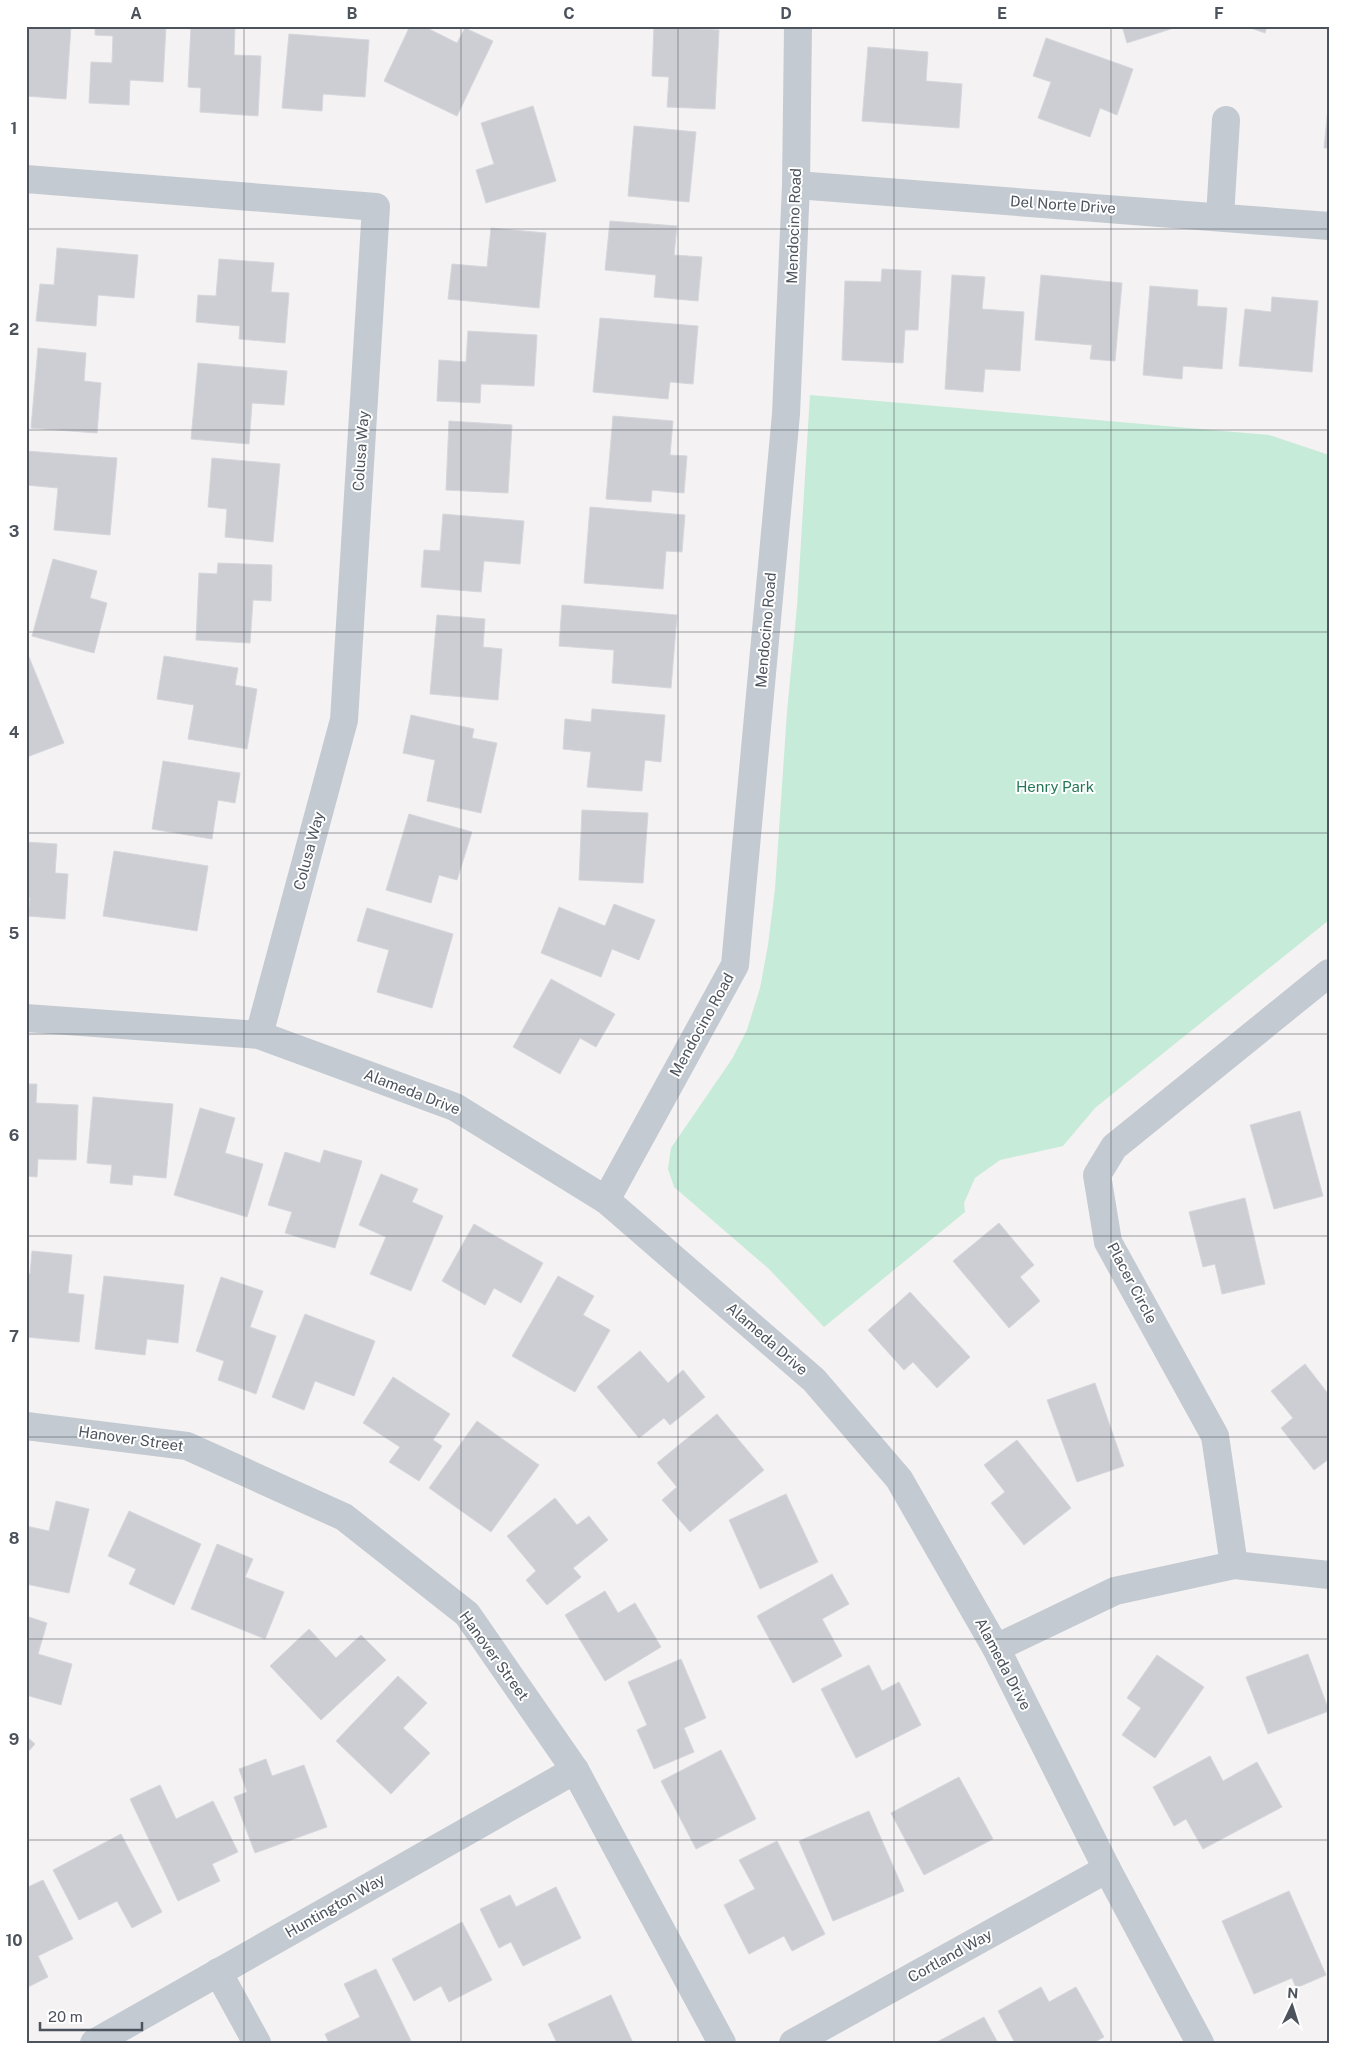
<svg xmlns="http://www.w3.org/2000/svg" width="1355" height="2069" font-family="'Public Sans',sans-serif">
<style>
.green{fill:#c6ebd9}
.building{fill:#cdced3;stroke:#d6d7dc}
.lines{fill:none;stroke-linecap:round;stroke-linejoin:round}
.minor{stroke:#c4cad1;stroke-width:28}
.tertiary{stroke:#c4cad1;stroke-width:28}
.grid{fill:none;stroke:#4c535d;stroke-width:1;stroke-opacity:0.55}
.labels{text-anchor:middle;stroke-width:4;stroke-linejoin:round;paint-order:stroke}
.street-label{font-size:15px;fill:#4c535d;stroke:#fff}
.park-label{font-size:15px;fill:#237757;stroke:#fff}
.neatline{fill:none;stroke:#4c535d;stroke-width:2}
.grid-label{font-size:16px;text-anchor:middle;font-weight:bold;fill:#4c535d}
</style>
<rect width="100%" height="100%" fill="#f4f2f2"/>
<path class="green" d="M810,395L1269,435L1329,455V920L1095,1108L1063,1146L1000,1160L975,1178L964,1203L965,1212L824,1327L769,1269L674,1187L668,1169L671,1148L732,1059L747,1030L760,988L768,945L775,889L787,712L797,607Z"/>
<g class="building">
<path d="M26,26H71L66,99L26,96Z"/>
<path d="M95,26H166L163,82L130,80L129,105L89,103L91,62L112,63L113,36L95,35Z"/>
<path d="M191,26H235L234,55L261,56L258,116L200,112L201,88L188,87Z"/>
<path d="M410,26H423L457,43L465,28L493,41L457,116L384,81Z"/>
<path d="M1122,26H1180L1127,43Z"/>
<path d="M1245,26H1267L1265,33Z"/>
<path d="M654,27L719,30L715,109L667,107L669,77L652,76Z"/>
<path d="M289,34L369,40L365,97L323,94L322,111L282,108Z"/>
<path d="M1046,38L1133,69L1117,115L1100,108L1090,137L1038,118L1051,82L1033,76Z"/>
<path d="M868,47L928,52L926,81L962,84L959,128L862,121Z"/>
<path d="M1329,99V148H1324Z"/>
<path d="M533,106L556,181L486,203L476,170L494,164L481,123Z"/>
<path d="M634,126L696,132L689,202L628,196Z"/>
<path d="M610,221L677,226L674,255L702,257L698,301L654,297L656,275L605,270Z"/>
<path d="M491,228L546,233L539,308L448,299L452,264L487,267Z"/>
<path d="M57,248L138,255L134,298L98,295L96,326L36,321L40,284L54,285Z"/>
<path d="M219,259L274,263L271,292L289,293L285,343L239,339L240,326L196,322L198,295L216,296Z"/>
<path d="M882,269L921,271L918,330H905L903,363L842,360L845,281L881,282Z"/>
<path d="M952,275L985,277L982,309L1024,312L1020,371L985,369L983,392L945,389Z"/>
<path d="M1041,275L1122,283L1115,361L1090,359L1092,345L1035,340Z"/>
<path d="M1150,286L1198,290L1197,306L1227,308L1222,369L1183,366L1182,379L1143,375Z"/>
<path d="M1272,297L1318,301L1312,372L1239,366L1245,309L1271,312Z"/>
<path d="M600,318L698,326L693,384L670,382L668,399L593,392Z"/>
<path d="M468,331L537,335L534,386L481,384L480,403L437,401L439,360L466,362Z"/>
<path d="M38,348L86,353L84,381L101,383L97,433L31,428Z"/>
<path d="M198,363L287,371L284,405L252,403L249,444L191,439Z"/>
<path d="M613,416L673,421L670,455L687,456L684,493L652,490L651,502L606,499Z"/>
<path d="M449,421L512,425L508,493L446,490Z"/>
<path d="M26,451L117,458L110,535L54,530L58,488L26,485Z"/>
<path d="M212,458L280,464L273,542L225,537L227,509L208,507Z"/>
<path d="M590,507L685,515L682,552L666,551L663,589L584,583Z"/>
<path d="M443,514L524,521L520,564L484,561L481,592L421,587L424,550L440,551Z"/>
<path d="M53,559L97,571L90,598L107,603L94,653L32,636Z"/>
<path d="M218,563L272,565L271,601L253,600L250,643L196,640L199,573L217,574Z"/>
<path d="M562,605L677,615L671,688L612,683L614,650L559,646Z"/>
<path d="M437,615L485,619L483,647L502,649L498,700L430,694Z"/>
<path d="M164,656L238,668L235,685L257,689L247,749L188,739L194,705L157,699Z"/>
<path d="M29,657L64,743L27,757L26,658Z"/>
<path d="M592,709L665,715L661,762L645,760L642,791L587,787L591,752L563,749L565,719L591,722Z"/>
<path d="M411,715L474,729L472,738L497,743L481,813L427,801L435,760L403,753Z"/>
<path d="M163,761L240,773L235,803L218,800L212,839L152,829Z"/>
<path d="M582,810L648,813L643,883L579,880Z"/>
<path d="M409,814L472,832L457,880L439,875L431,903L386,890Z"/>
<path d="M26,842L57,844L55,873L68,874L65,919L28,916L30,898H26Z"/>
<path d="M114,851L208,866L197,931L103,916Z"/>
<path d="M614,904L655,920L639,960L612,949L601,977L541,953L559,907L605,926Z"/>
<path d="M367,908L453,934L432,1008L377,992L389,950L357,941Z"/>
<path d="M551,979L615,1014L596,1047L580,1038L560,1074L513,1047Z"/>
<path d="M26,1084H37L36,1103L78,1105L76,1160L38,1159L37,1177L26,1176Z"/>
<path d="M93,1097L173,1104L166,1178L133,1175L132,1185L110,1183L112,1165L87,1163Z"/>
<path d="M200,1108L235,1118L225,1153L263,1164L247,1217L174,1195Z"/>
<path d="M1300,1111L1323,1196L1274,1209L1250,1125Z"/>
<path d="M324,1150L362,1161L335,1248L285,1233L292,1212L268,1205L285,1152L320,1163Z"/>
<path d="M381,1174L418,1189L412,1202L443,1216L411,1291L370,1274L386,1237L359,1225Z"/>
<path d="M1245,1198L1265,1284L1222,1294L1215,1264L1203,1267L1189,1212Z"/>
<path d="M999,1223L1034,1265L1020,1277L1040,1301L1009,1328L953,1261Z"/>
<path d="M474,1224L543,1263L521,1303L494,1288L485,1305L442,1281Z"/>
<path d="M32,1251L72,1255L68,1293L84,1295L79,1342L26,1337V1273L30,1274Z"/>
<path d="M104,1276L184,1285L178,1343L147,1339L145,1355L95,1349Z"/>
<path d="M558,1276L594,1296L583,1315L610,1330L575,1392L512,1356Z"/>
<path d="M221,1277L263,1291L250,1327L276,1336L256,1394L218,1380L224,1361L196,1351Z"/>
<path d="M910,1292L970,1357L937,1388L913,1362L904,1370L868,1330Z"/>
<path d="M305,1314L375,1341L354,1396L315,1381L304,1410L272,1397Z"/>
<path d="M640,1351L668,1383L683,1370L705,1397L670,1425L664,1418L639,1438L597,1387Z"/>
<path d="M1305,1364L1329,1395V1459L1314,1470L1281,1428L1293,1418L1271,1391Z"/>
<path d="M393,1377L450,1414L433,1440L442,1446L419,1481L389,1462L400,1447L363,1423Z"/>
<path d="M1095,1383L1124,1466L1077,1482L1047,1400Z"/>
<path d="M717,1414L764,1470L690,1532L662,1500L677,1487L657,1463Z"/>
<path d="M477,1421L539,1465L491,1532L429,1488Z"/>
<path d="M1017,1440L1071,1508L1024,1545L991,1503L1005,1492L984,1465Z"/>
<path d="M786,1494L818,1562L760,1589L729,1520Z"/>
<path d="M555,1498L577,1525L589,1516L608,1540L573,1568L581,1577L547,1605L526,1580L536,1571L507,1536Z"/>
<path d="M56,1501L89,1509L69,1593L26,1584V1526L49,1531Z"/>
<path d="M129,1511L201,1544L174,1605L129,1584L136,1569L108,1556Z"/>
<path d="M217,1544L253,1559L245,1577L284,1592L265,1639L191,1609Z"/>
<path d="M832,1574L849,1604L822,1619L842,1656L793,1683L757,1616Z"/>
<path d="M605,1591L618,1613L635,1603L661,1647L605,1681L565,1615Z"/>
<path d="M26,1616L47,1623L38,1654L72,1664L61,1705L26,1695Z"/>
<path d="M309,1629L336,1658L361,1635L386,1660L321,1720L270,1666Z"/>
<path d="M1308,1654L1329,1711L1268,1734L1246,1677Z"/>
<path d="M1157,1655L1204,1687L1155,1758L1122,1735L1141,1708L1127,1698Z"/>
<path d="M681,1659L706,1718L684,1728L694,1752L654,1769L637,1730L647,1725L628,1682Z"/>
<path d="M869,1665L882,1691L899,1682L921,1725L856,1758L821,1689Z"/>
<path d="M398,1676L427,1703L403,1728L430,1753L391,1794L336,1741Z"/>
<path d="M26,1736L35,1744L26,1754Z"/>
<path d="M721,1750L756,1819L696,1849L661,1781Z"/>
<path d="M1210,1756L1223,1781L1257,1762L1282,1807L1203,1849L1186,1819L1174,1826L1153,1787Z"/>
<path d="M266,1759L272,1776L304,1765L327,1827L255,1853L234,1797L247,1792L239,1769Z"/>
<path d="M959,1777L993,1839L924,1875L891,1813Z"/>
<path d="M160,1785L176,1819L213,1801L238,1852L212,1864L220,1881L178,1901L130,1799Z"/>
<path d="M869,1811L904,1891L833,1921L799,1841Z"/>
<path d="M121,1834L162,1912L132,1928L117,1901L79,1920L53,1870Z"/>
<path d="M777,1841L825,1934L792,1951L784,1936L749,1954L724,1905L755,1889L739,1860Z"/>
<path d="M43,1880L73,1939L38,1956L48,1977L26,1988V1888Z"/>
<path d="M556,1887L581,1938L523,1966L511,1942L499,1948L480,1909L510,1895L516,1907Z"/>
<path d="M1289,1891L1326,1975L1296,1988L1292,1978L1254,1994L1222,1921Z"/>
<path d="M462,1922L492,1980L449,2002L441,1986L414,2001L392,1959Z"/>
<path d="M376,1969L412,2043H329L325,2034L360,2017L344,1984Z"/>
<path d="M1041,1987L1049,2002L1076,1987L1104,2037L1093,2043H1015L998,2011Z"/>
<path d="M611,1995L633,2043H557L548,2024Z"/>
<path d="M984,2017L998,2043H935Z"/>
</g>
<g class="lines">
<g class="minor">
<path d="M26,179L376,207L344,720L259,1035"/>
<path d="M1220,216L1226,120"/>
<path d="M606,1200L735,965L786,414L796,185L798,26"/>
<path d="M26,1426L187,1446L344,1517L467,1614L575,1770L722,2043"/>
<path d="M1234,1565L1215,1436L1108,1242L1097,1175L1114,1147L1329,973"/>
<path d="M996,1648L1115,1591L1234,1565L1329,1575"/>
<path d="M218,1972L257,2043"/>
<path d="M94,2043L575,1770"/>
<path d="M793,2043L1107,1869"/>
</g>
<g class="tertiary">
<path d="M796,185L1329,226"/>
<path d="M26,1018L259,1035L455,1107L606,1200L814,1380L899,1479L996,1648L1107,1869L1200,2043"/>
</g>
</g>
<path class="grid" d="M244,26V2043M461,26V2043M678,26V2043M894,26V2043M1111,26V2043M26,229H1329M26,430H1329M26,632H1329M26,833H1329M26,1034H1329M26,1236H1329M26,1437H1329M26,1639H1329M26,1840H1329"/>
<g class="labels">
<g class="street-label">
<text transform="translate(1063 205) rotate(4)" y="5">Del Norte Drive</text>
<text transform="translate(794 226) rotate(-88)" y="5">Mendocino Road</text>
<text transform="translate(361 451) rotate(-86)" y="5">Colusa Way</text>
<text transform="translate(766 630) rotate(-85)" y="5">Mendocino Road</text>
<text transform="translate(309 851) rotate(-75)" y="5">Colusa Way</text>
<text transform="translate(702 1025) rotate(-61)" y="5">Mendocino Road</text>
<text transform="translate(412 1092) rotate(21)" y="5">Alameda Drive</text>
<text transform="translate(1132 1283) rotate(62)" y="5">Placer Circle</text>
<text transform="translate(767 1339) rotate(41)" y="5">Alameda Drive</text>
<text transform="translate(131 1439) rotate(8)" y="5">Hanover Street</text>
<text transform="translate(494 1656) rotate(54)" y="5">Hanover Street</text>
<text transform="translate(1003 1664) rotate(62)" y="5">Alameda Drive</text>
<text transform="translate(335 1906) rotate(-30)" y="5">Huntington Way</text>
<text transform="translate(950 1956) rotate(-29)" y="5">Cortland Way</text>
</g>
<g class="park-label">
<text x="1055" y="792">Henry Park</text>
</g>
</g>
<rect width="1355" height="2069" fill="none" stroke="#ffffff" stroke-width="55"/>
<g transform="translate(1292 2006) rotate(4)" stroke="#ffffff" stroke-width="4" paint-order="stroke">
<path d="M0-4L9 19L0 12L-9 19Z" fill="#4c535d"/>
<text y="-8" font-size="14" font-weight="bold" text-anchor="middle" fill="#4c535d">N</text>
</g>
<path d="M40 2022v8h102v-8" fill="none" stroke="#4c535d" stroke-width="2.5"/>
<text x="48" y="2022" font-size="15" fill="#4c535d" stroke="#ffffff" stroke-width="4" paint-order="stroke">20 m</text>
<rect x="28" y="28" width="1300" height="2014" class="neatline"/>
<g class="grid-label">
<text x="136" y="19">A</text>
<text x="352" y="19">B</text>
<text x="569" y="19">C</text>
<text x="786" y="19">D</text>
<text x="1002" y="19">E</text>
<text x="1219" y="19">F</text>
<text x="14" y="134">1</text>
<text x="14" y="335">2</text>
<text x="14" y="537">3</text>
<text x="14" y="738">4</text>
<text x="14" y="939">5</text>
<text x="14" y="1141">6</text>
<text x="14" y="1342">7</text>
<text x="14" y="1544">8</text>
<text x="14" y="1745">9</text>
<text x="14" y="1946">10</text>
</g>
</svg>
